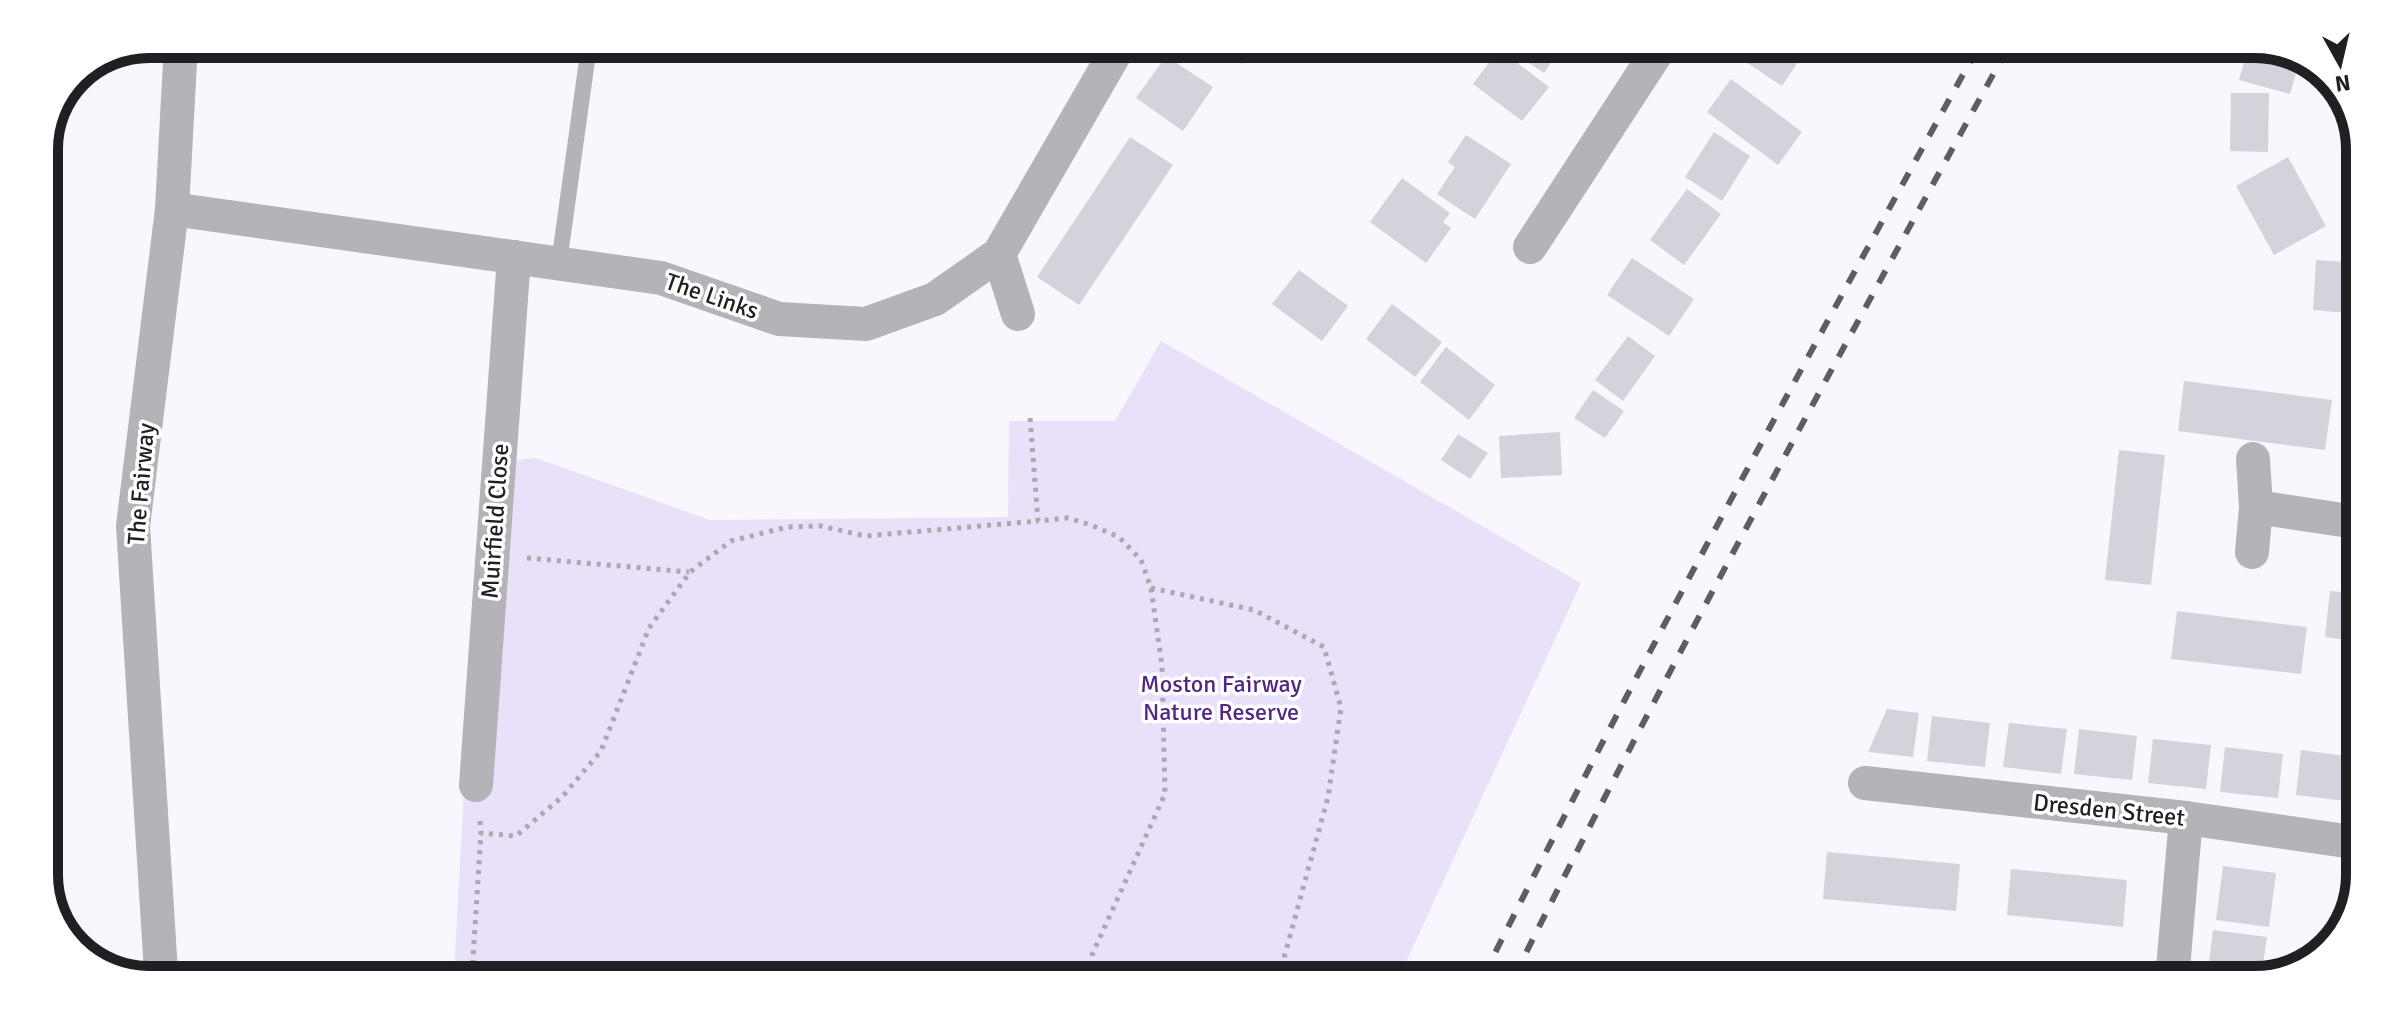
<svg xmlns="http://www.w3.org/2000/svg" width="2404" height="1024" font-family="Signika,sans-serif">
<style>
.green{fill:#e9e0f9}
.building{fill:#d5d2dc}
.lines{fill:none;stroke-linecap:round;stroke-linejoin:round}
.path{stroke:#aba8af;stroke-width:5;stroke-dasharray:4 6;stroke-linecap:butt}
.lane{stroke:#b4b3b7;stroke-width:16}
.street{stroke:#b4b3b7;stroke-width:34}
.rail{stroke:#5f5d62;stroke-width:6;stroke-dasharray:14 14;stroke-linecap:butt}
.labels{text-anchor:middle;stroke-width:7;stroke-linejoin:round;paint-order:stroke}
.street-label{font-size:24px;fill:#211f23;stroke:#fff}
.park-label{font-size:24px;fill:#532683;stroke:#fff}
.rim{fill:none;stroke:#211f23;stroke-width:10}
</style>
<rect width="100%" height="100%" fill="#f9f6fe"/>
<path class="green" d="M1161,341L1581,583L1399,977L454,973L482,463L536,458L710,520L1008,517L1009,421H1115Z"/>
<g class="building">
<path d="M1218,48H1253L1242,64Z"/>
<path d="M1499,49L1549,87L1522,121L1473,84Z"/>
<path d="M1508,49H1560L1544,73Z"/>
<path d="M1755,50H1806L1782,86L1746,62Z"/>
<path d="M2247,52H2295L2301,56L2290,94L2239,80Z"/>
<path d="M1166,56L1213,87L1183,131L1136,98Z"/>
<path d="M1731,79L1802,132L1778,165L1707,112Z"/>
<path d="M2231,93H2269L2268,152L2230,151Z"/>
<path d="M1714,132L1750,156L1722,201L1685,177Z"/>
<path d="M1466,135L1511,164L1475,219L1437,194L1455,167L1448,162Z"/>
<path d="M1130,137L1173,165L1079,305L1037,277Z"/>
<path d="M2288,157L2326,226L2274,255L2236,186Z"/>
<path d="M1402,178L1450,213L1443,222L1451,228L1426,263L1370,222Z"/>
<path d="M1687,189L1721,214L1684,265L1650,240Z"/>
<path d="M1632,258L1694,299L1669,336L1607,295Z"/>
<path d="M2316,260L2359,263L2358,314L2313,310Z"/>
<path d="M1299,270L1348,306L1322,341L1272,304Z"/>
<path d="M1392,304L1442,342L1415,377L1366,339Z"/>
<path d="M1628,336L1655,356L1623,401L1595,380Z"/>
<path d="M1446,347L1495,385L1469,420L1420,382Z"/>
<path d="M2184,381L2332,400L2325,450L2178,431Z"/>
<path d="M1593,390L1624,411L1605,438L1574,418Z"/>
<path d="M1560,432L1562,475L1501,478L1499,436Z"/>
<path d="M1458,434L1488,453L1470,479L1441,460Z"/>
<path d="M2119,450L2165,455L2151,585L2105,580Z"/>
<path d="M2330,591L2355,593V641L2325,637Z"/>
<path d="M2177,611L2307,627L2301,674L2171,659Z"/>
<path d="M1887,709L1919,713L1913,757L1868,752Z"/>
<path d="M1932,716L1990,723L1985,767L1927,761Z"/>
<path d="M2009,723L2067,729L2061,774L2003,767Z"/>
<path d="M2079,729L2137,736L2132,780L2074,774Z"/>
<path d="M2153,739L2211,745L2206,789L2148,783Z"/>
<path d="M2225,747L2283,754L2278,798L2220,792Z"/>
<path d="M2301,750L2354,757L2353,802L2296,795Z"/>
<path d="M1827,852L1960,864L1956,911L1823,899Z"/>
<path d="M2223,866L2276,873L2269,927L2216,920Z"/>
<path d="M2011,869L2127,880L2123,927L2007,915Z"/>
<path d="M2349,878H2353L2352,915L2343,927Z"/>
<path d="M2213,930L2267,937L2261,978L2207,980Z"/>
</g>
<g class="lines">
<g class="path">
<path d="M1030,418L1038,521L1068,518L1091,525L1119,537L1141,560L1151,588L1162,666L1165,794L1092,955L1087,976"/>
<path d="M527,558L689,572"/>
<path d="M1151,588L1254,610L1324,647L1341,708L1328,797L1279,976"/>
<path d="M480,821L481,833L516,836L562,797L601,751L649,628L690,572L731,541L787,527L821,526L865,536L1038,521"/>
<path d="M472,974L481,833"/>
</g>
<path class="lane" d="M559,263L589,46"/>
<g class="street">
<path d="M172,209L661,278L779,319L866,324L935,299L999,254L1118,48"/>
<path d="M1530,247L1659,49"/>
<path d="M999,254L1018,314"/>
<path d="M2256,507L2356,522"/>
<path d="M2252,552L2256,507L2253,459"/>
<path d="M1865,783L2186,818L2353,842"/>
<path d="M476,785L514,257"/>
<path d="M161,972L133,526L172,209L181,44"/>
<path d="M2172,980L2186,818"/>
</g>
<g class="rail">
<path d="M1483,977C1639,664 1807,357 1976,51"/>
<path d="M1514,977C1669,664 1838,357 2006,51"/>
</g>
</g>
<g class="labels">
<g class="street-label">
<text transform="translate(712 296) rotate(19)" y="8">The Links</text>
<text transform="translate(141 484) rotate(-85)" y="8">The Fairway</text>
<text transform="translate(495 521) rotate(-86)" y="8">Muirfield Close</text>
<text transform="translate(2109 810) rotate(6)" y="8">Dresden Street</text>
</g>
<g class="park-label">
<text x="1221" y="692">Moston Fairway<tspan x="1221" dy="28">Nature Reserve</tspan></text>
</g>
</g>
<path d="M0 0H2404V1024H0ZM149 58H2255A91 91 0 0 1 2346 149V875A91 91 0 0 1 2255 966H149A91 91 0 0 1 58 875V149A91 91 0 0 1 149 58Z" fill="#fff" fill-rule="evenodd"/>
<path class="rim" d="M149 58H2255A91 91 0 0 1 2346 149V875A91 91 0 0 1 2255 966H149A91 91 0 0 1 58 875V149A91 91 0 0 1 149 58Z"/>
<g transform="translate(2340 64) rotate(172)" stroke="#ffffff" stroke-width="6" paint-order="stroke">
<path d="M0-6L14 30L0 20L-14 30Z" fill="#211f23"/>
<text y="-12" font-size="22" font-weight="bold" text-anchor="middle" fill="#211f23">N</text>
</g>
</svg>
